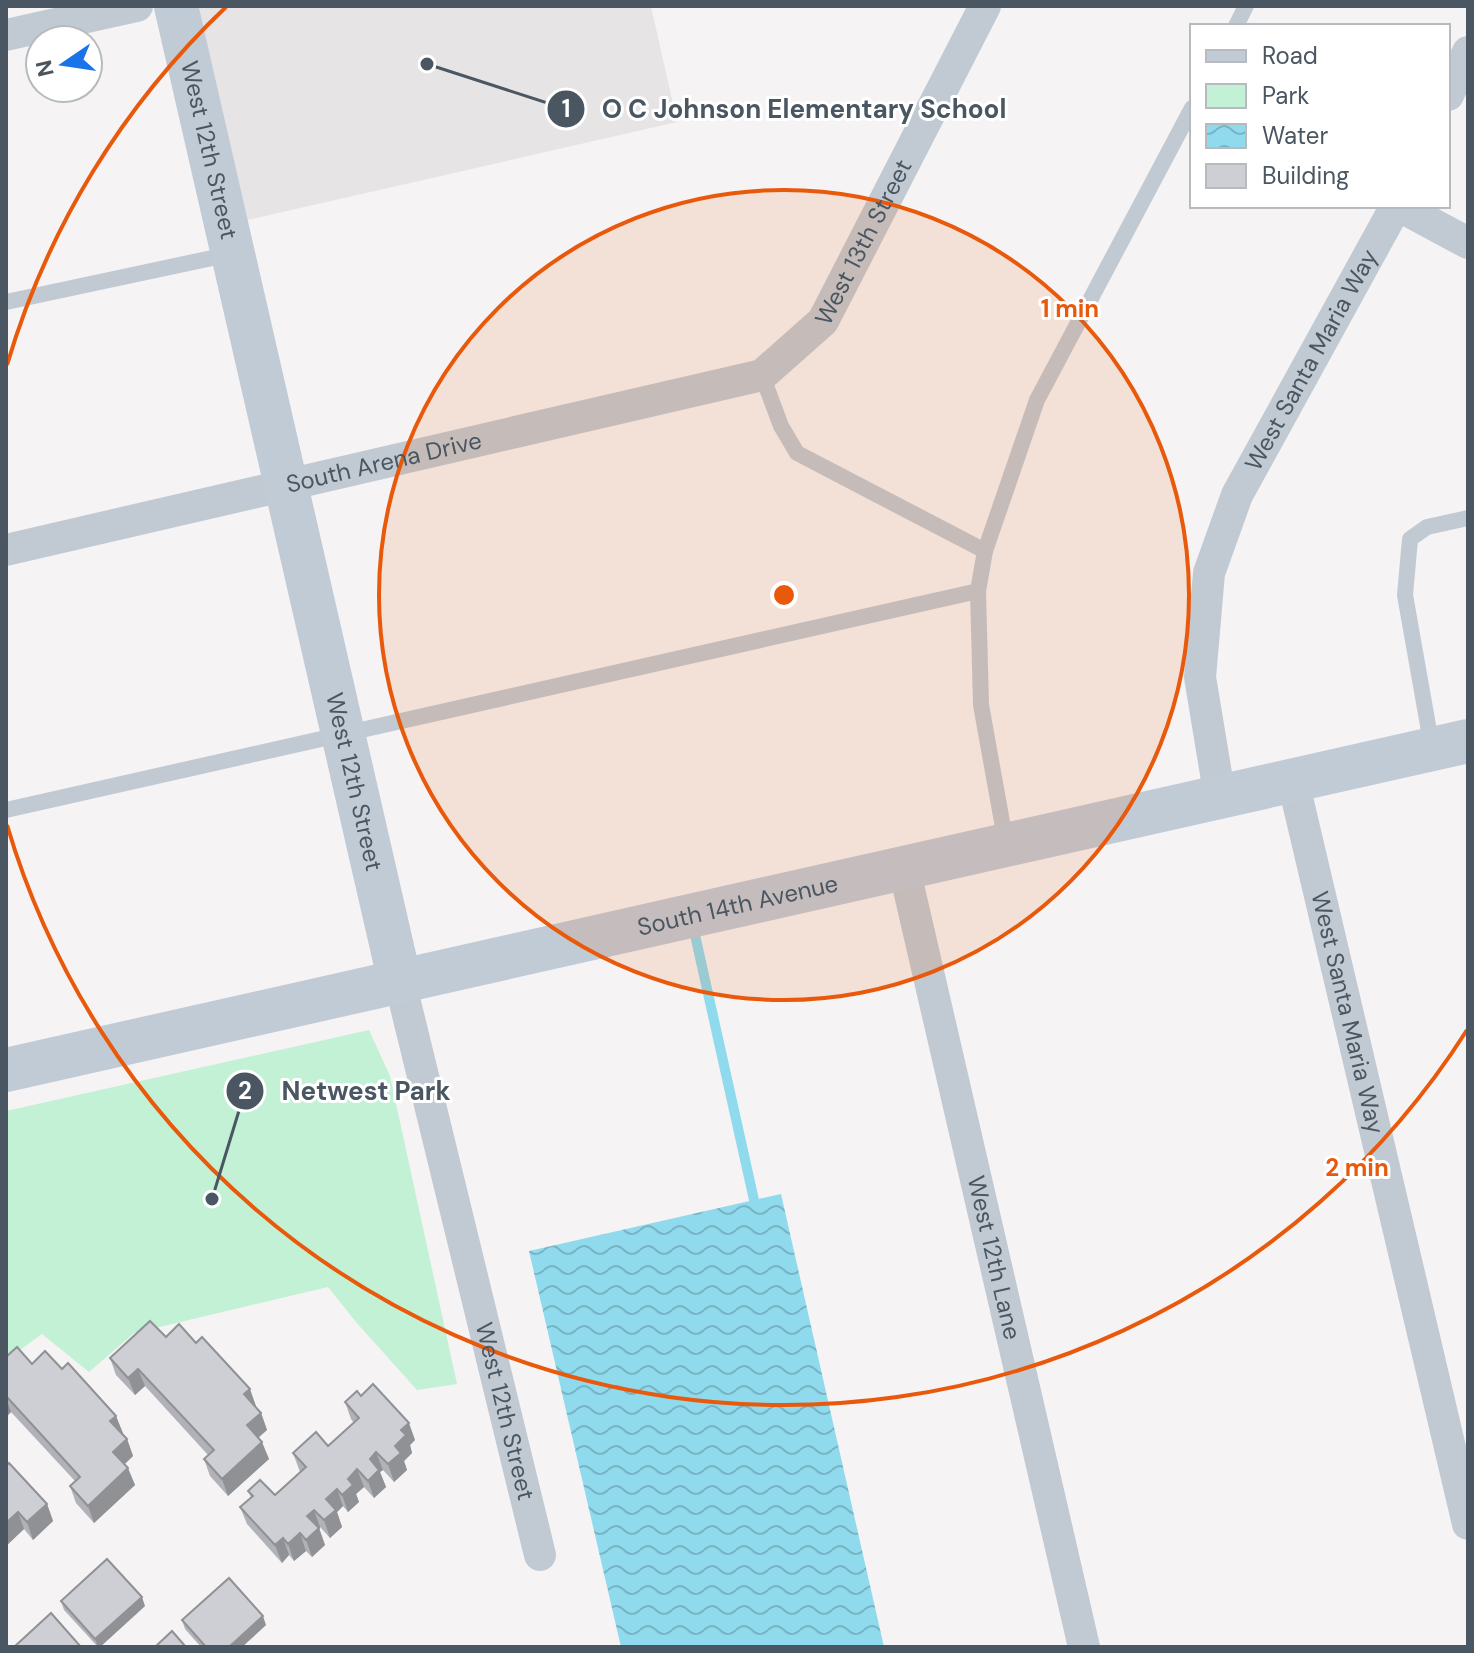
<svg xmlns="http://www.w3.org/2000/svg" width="1474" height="1653" font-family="'DM Sans',sans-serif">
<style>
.education{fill:#e6e4e5}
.park{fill:#c3f1d5}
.water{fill:url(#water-waves)}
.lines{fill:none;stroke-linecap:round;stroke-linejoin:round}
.stream{stroke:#90daee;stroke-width:10}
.lane{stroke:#c1cad2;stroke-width:16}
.street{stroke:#c1cad2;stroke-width:32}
.secondary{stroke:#c1cbd6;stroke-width:44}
.wall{fill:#b0b2b7}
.shaded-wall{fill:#909195}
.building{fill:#cdcfd5;stroke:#909195;stroke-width:2}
.ring{fill:none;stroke:#e8590c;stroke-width:4}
.labels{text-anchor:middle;stroke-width:6;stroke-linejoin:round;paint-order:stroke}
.street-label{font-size:24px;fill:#4a5661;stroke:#fff}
.centre{fill:#e8590c;stroke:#fff;stroke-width:4}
.ring-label{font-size:24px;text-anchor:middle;font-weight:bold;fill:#e8590c;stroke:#fff;stroke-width:6;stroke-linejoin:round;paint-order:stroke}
.leader{fill:none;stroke:#4a5661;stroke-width:3}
.callout-dot{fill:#4a5661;stroke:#fff;stroke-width:3}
.mark-label{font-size:24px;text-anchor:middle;font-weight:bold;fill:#fff}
.callout-label{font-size:26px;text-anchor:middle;font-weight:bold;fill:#4a5661;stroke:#fff;stroke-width:6;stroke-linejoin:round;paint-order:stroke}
</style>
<defs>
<pattern id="water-waves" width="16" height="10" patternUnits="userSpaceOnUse" patternTransform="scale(2)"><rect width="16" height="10" fill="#90daee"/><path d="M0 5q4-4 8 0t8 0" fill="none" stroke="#78b4c4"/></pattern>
</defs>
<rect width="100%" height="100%" fill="#f5f3f3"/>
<path class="education" d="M176,6H651L677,122L226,225Z"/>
<path class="park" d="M369,1030L390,1076L457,1384L417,1390L356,1322L328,1287L134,1333L89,1372L42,1334L6,1360V1111Z"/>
<path class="water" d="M781,1194L884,1647H621L529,1251Z"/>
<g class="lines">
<path class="stream" d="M693,926L754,1200"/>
<g class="lane">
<path d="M1236,26L1246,6"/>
<path d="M6,302L231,254"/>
<path d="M762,375L781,426L797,453L985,551"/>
<path d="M1432,748L1405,595L1410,539L1427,527L1468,518"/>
<path d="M6,810L978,591"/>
<path d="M1006,844L981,705L978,591L985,551L1037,400L1192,108"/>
</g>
<g class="street">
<path d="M6,35L137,6"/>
<path d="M1448,95L1468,52"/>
<path d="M1399,206L1468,243"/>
<path id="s1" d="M6,550L762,375L823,321L985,6"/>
<path id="s2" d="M1293,781L1468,1524"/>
<path id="s3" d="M1220,798L1200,677L1209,573L1237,495L1396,206"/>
<path id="s4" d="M904,868L1084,1647"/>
<path id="s5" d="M400,982L540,1555"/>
</g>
<g class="secondary">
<path id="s6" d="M176,6L400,982"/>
<path id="s7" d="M6,1070L1468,741"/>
</g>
</g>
<g class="wall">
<path d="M166,1337L256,1406V1407L261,1413L267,1430L258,1438L269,1459L228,1496L210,1476L204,1459L208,1455L145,1386L135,1395L116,1375L110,1358Z"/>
<path d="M6,1357L62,1369L116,1416L122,1433L127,1439L133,1456L125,1464L135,1485L94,1523L76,1503L70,1486L75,1481L11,1412L6,1417Z"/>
<path d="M345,1402L415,1440L410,1445L412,1453L404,1461L407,1470L394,1482L383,1470L380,1472L386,1487L374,1498L364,1487L356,1494L359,1502L348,1512L343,1506L337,1512L342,1527L330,1538L320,1527L319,1528L325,1545L312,1557L306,1551L294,1561L289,1555L282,1563L247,1524L240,1507L251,1497L248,1491L275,1495L300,1472L293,1453L328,1446L354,1423L351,1419Z"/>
<path d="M6,1466L47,1504L53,1521L33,1540L24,1529L6,1546Z"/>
<path d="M61,1601L145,1606L100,1647H98L64,1610Z"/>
<path d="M182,1620L266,1625L242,1647H201L185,1629Z"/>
</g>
<g class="shaded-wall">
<path d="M138,1369L145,1386L135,1395L128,1378Z"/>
<path d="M250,1389L256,1406L251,1411L244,1394Z"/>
<path d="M6,1398L11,1412L6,1417Z"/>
<path d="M261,1413L267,1430L253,1442L247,1425Z"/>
<path d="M116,1416L123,1433L116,1438L110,1421Z"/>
<path d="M409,1423L415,1440L410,1445L412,1453L404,1461L407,1470L394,1482L388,1464L401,1430Z"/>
<path d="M127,1439L133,1456L119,1469L113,1452Z"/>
<path d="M262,1442L269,1459L228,1496L222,1479Z"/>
<path d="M376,1452L383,1470L380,1472L386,1487L374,1498L368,1481L370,1459Z"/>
<path d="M128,1468L135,1485L94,1523L88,1506Z"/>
<path d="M357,1469L364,1487L356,1494L359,1502L348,1512L342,1495L348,1479Z"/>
<path d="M337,1489L343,1506L337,1512L342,1527L330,1538L324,1520L326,1499Z"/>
<path d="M47,1504L53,1521L33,1540L27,1522Z"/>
<path d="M314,1510L320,1527L319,1528L325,1545L312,1557L306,1540L307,1516Z"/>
<path d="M18,1512L24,1529L6,1546V1523Z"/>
<path d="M300,1533L306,1551L294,1561L288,1544Z"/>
<path d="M283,1538L289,1555L282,1563L275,1545Z"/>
<path d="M142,1597L145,1606L100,1647H98L95,1639Z"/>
<path d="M263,1616L266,1625L242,1647H229Z"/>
</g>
<g class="building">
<path d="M150,1321L166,1337L179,1324L196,1343L202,1337L250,1389L244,1394L261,1413L247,1425L262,1442L222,1479L204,1459L214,1450L138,1369L128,1378L110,1358Z"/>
<path d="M17,1347L32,1364L45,1351L62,1369L68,1363L116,1416L110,1421L127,1439L113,1452L128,1468L88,1506L70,1486L80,1477L6,1396V1357Z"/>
<path d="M373,1384L409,1423L401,1430L406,1435L395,1446L401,1453L388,1464L376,1452L370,1459L379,1470L368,1481L357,1469L348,1479L353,1485L342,1495L337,1489L326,1499L336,1510L324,1520L314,1510L307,1516L319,1528L306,1540L300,1533L288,1544L283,1538L275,1545L240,1507L253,1496L248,1491L260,1480L275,1495L306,1467L293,1453L316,1432L328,1446L359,1418L345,1402L357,1391L361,1396Z"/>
<path d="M9,1463L47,1504L27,1522L18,1512L6,1523V1466Z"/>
<path d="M107,1559L142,1597L95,1639L61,1601Z"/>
<path d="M229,1578L263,1616L229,1647H206L182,1620Z"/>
<path d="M51,1613L81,1647H14Z"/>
<path d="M172,1631L186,1647H155Z"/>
</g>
<circle cx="784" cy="595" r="405" fill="#e8590c" fill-opacity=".12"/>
<g class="ring">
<circle cx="784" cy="595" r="405"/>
<path d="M1467 1030A810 810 0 0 1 7 825M7 365A810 810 0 0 1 226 7"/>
</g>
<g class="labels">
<g class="street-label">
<text dy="8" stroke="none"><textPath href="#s6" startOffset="148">West 12th Street</textPath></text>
<text dy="8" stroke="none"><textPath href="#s1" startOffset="946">West 13th Street</textPath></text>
<text dy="8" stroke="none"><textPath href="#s3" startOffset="464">West Santa Maria Way</textPath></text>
<text dy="8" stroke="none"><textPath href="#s1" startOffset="388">South Arena Drive</textPath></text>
<text dy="8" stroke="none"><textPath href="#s6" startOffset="796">West 12th Street</textPath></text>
<text dy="8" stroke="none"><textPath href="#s7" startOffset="750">South 14th Avenue</textPath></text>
<text dy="8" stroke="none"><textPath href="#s2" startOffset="238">West Santa Maria Way</textPath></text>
<text dy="8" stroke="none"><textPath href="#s4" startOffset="400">West 12th Lane</textPath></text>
<text dy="8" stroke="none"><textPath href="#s5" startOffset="442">West 12th Street</textPath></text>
</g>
</g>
<circle cx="784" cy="595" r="12" class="centre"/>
<g class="ring-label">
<text x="1070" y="317">1 min</text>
<text x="1357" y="1176">2 min</text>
</g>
<path class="leader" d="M427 64L566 109M212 1199L245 1091"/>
<g class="callout-dot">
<circle cx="427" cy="64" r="8"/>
<circle cx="212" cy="1199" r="8"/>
<circle cx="566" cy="109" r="20"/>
<circle cx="245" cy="1091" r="20"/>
</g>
<g class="mark-label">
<text x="566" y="117">1</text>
<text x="245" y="1099">2</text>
</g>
<g class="callout-label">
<text x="804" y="118">O C Johnson Elementary School</text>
<text x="366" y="1100">Netwest Park</text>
</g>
<rect width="1474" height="1653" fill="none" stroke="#4a5661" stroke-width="16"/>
<rect x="1190" y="24" width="260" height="184" fill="#ffffff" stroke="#b7bbc0" stroke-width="2"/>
<rect x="1206" y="50" width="40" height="12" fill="#c1cbd6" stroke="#b7bbc0" stroke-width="2"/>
<text x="1262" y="64" font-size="24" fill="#4a5661">Road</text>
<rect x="1206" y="84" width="40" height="24" fill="#c3f1d5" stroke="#b7bbc0" stroke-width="2"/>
<text x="1262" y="104" font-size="24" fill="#4a5661">Park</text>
<rect x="1206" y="124" width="40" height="24" fill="url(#water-waves)" stroke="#b7bbc0" stroke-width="2"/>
<text x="1262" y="144" font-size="24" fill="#4a5661">Water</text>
<rect x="1206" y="164" width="40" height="24" fill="#cdcfd5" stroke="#b7bbc0" stroke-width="2"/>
<text x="1262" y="184" font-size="24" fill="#4a5661">Building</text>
<g transform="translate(64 64) rotate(257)"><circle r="38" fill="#ffffff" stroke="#b7bbc0" stroke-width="2"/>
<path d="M0-6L14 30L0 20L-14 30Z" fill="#1a73e8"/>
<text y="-12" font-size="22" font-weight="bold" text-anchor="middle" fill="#4a5661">N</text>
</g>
</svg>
